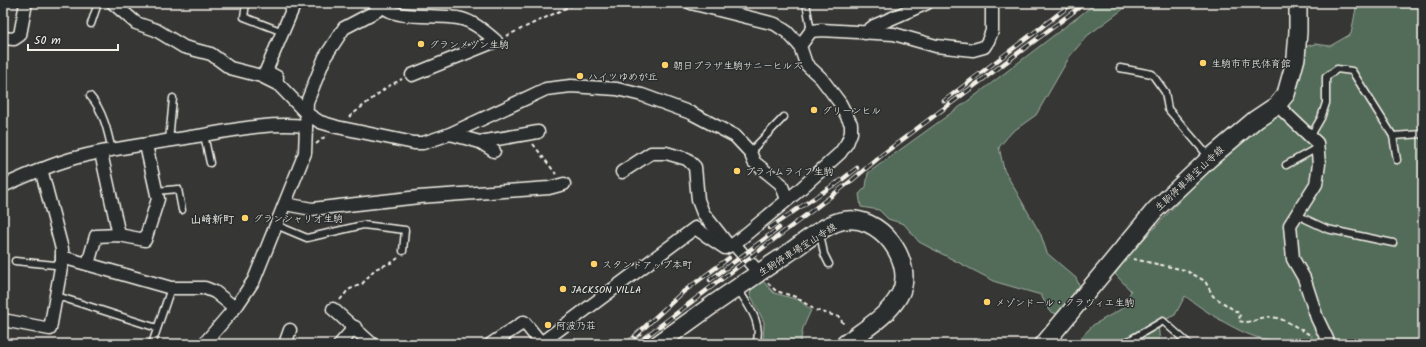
<svg xmlns="http://www.w3.org/2000/svg" width="1426" height="347" font-family="Kalam,'Klee One',sans-serif">
<style>
.green{fill:#526c5a;stroke:#a3aea1}
.lines{fill:none;stroke-linecap:round;stroke-linejoin:round}
.lane-casing{stroke:#f4f1e8;stroke-width:9}
.street-casing{stroke:#f4f1e8;stroke-width:15}
.secondary-casing{stroke:#f4f1e8;stroke-width:20}
.path{stroke:#f4f1e8;stroke-width:2;stroke-dasharray:4 3;stroke-linecap:butt}
.lane{stroke:#2a2d2e;stroke-width:6}
.street{stroke:#2a2d2e;stroke-width:12}
.secondary{stroke:#2a2d2e;stroke-width:17}
.rail-casing{stroke:#f4f1e8;stroke-width:4.5}
.rail{stroke:#2a2d2e;stroke-width:3;stroke-dasharray:9;stroke-linecap:butt}
.poi-dot{fill:#ffd166;stroke:#2a2d2e;stroke-width:1.5}
.labels{text-anchor:middle;stroke-width:3;stroke-linejoin:round;paint-order:stroke}
.poi-label{font-size:10px;fill:#f4f1e8;stroke:#2a2d2e;text-anchor:start}
.street-label{font-size:10px;fill:#f4f1e8;stroke:#2a2d2e}
.neighbourhood-label{font-size:11px;font-weight:bold;fill:#f4f1e8;stroke:#2a2d2e}
</style>
<rect width="100%" height="100%" fill="#363635"/>
<filter id="ink" filterUnits="userSpaceOnUse"><feTurbulence type="fractalNoise" baseFrequency=".025" numOctaves="2"/><feDisplacementMap in="SourceGraphic" scale="8" xChannelSelector="R" yChannelSelector="G"/><feConvolveMatrix kernelMatrix="1 2 1 2 8 2 1 2 1" color-interpolation-filters="sRGB"/></filter>
<g filter="url(#ink)">
<g class="green">
<path d="M1096,3H1134L1126,7L1087,36L1070,56L1036,115L1012,132L999,147L1004,170L1041,235L1047,253L1076,278L1080,287L1059,315L1049,311L1041,295L996,282L919,242L904,224L888,219L879,210L861,207L859,194L866,187L868,173L976,95Z"/>
<path d="M1357,3H1423V344C1373,344 1307,347 1259,338C1237,332 1203,310 1185,296L1175,315L1158,323L1160,344H1120L1115,340L1107,344H1075L1093,325L1123,308L1131,291L1115,274L1130,254L1209,169L1258,127L1287,107L1295,95L1300,80L1304,47L1315,44L1330,46L1351,34Z"/>
<path d="M763,281L774,293L799,300L811,310L803,328L800,344H763L764,322L750,294L752,287Z"/>
</g>
<g class="lines">
<defs>
<g id="lane">
<path d="M246,3L244,17L283,32"/>
<path d="M806,3L811,31"/>
<path d="M91,24L98,3"/>
<path d="M1120,68L1152,74L1165,92L1168,109L1210,158"/>
<path d="M90,96C103,110 108,132 112,151"/>
<path d="M204,135L210,163"/>
<path d="M1393,136L1423,134"/>
<path d="M1310,137L1321,118L1326,103V77L1337,69L1352,71L1393,136L1397,160"/>
<path d="M169,141L173,98"/>
<path d="M750,152L784,117"/>
<path d="M1286,165L1317,148"/>
<path d="M156,191L178,189L182,210"/>
<path d="M1297,215L1327,229L1393,243"/>
<path d="M276,225L307,238L363,225L405,230L403,251"/>
<path d="M820,233L824,254L829,264"/>
<path d="M15,261L55,265L62,262"/>
<path d="M738,289C749,307 763,323 756,344"/>
<path d="M57,296L157,328"/>
<path d="M152,344L171,288"/>
<path d="M1123,344L1163,321L1189,344"/>
</g>
<g id="street">
<path d="M113,3L136,23L156,30L184,47L211,54L230,68L261,76L279,85L306,113L320,122L337,127L414,143H423L450,134L480,142L494,151"/>
<path d="M385,3L384,7C398,21 441,13 462,19C474,22 486,32 496,41L412,75"/>
<path d="M691,3L775,24L787,32L800,46"/>
<path d="M865,33L874,26L927,3"/>
<path d="M3,38L14,39L20,35L26,3"/>
<path d="M277,77L266,71L295,3"/>
<path d="M1277,105L1317,143L1319,164L1316,184L1290,225L1293,259L1304,278L1317,318L1327,339"/>
<path d="M450,134L546,89L571,86L617,89L642,95L691,113L735,136L750,152L754,162L781,184L787,199"/>
<path d="M480,142L538,132"/>
<path d="M101,153L119,235"/>
<path d="M622,172L651,153H666L687,159L695,167L698,200L703,213L729,246L734,244L797,192L840,153L847,143L851,133V124L840,103L821,78L806,64L800,46L811,31L821,30L894,34L936,46L973,50L984,47L988,41L992,31V3"/>
<path d="M3,186C25,176 47,166 71,159C109,148 151,144 191,137C229,131 266,122 305,126"/>
<path d="M285,204L312,209L419,197L549,188L564,184"/>
<path d="M734,244L759,273"/>
<path d="M62,257L171,288H205L215,292L235,308"/>
<path d="M88,264L96,236L119,235L145,240L158,199L146,145"/>
<path d="M333,309L372,344"/>
<path d="M3,320L50,329L62,262V249L41,169"/>
<path d="M541,343L695,228L725,248L727,247"/>
<path d="M204,344L238,304L254,280L305,153L307,102L325,57L344,28L384,7L387,3"/>
<path d="M285,344L290,330"/>
<path d="M340,344L355,327"/>
<path d="M491,344L524,322L542,344"/>
</g>
<g id="secondary">
<path d="M658,344C700,313 743,283 787,254C803,243 822,226 841,221C879,211 918,263 899,296C887,317 863,330 845,344"/>
<path d="M1044,344L1155,210L1210,158L1256,119L1277,105L1286,94L1296,58L1298,31V3"/>
</g>
</defs>
<use href="#lane" class="lane-casing"/>
<use href="#street" class="street-casing"/>
<use href="#secondary" class="secondary-casing"/>
<g class="path">
<path d="M506,36L577,3"/>
<path d="M349,117L387,87L402,79"/>
<path d="M316,144L327,135"/>
<path d="M533,144L556,174"/>
<path d="M1133,259L1185,270L1205,281L1213,296L1240,314L1239,321C1252,325 1264,315 1277,318C1288,321 1301,330 1312,336"/>
<path d="M768,283L776,291L796,297L815,310L839,317L845,326"/>
<path d="M340,300L348,290L362,284L375,269L393,262L398,258"/>
</g>
<use href="#lane" class="lane"/>
<use href="#street" class="street"/>
<use href="#secondary" class="secondary"/>
<defs>
<g id="rail">
<path d="M944,101L1073,3"/>
<path d="M835,185L857,168"/>
<path d="M769,228L838,182"/>
<path d="M710,280L779,228"/>
<path d="M635,336L683,292L729,258"/>
<path d="M626,344L640,333"/>
<path d="M636,344L851,181L883,154L1085,3"/>
</g>
</defs>
<use href="#rail" class="rail-casing"/>
<use href="#rail" class="rail"/>
</g>
</g>
<g class="poi-dot">
<circle cx="421" cy="44" r="4"/>
<circle cx="1203" cy="63" r="4"/>
<circle cx="665" cy="65" r="4"/>
<circle cx="580" cy="76" r="4"/>
<circle cx="814" cy="110" r="4"/>
<circle cx="737" cy="171" r="4"/>
<circle cx="245" cy="218" r="4"/>
<circle cx="594" cy="264" r="4"/>
<circle cx="563" cy="289" r="4"/>
<circle cx="987" cy="302" r="4"/>
<circle cx="548" cy="325" r="4"/>
</g>
<g class="labels">
<g class="poi-label">
<text x="429" y="48">グランメゾン生駒</text>
<text x="1211" y="67">生駒市市民体育館</text>
<text x="673" y="69">朝日プラザ生駒サニーヒルズ</text>
<text x="588" y="80">ハイツゆめが丘</text>
<text x="822" y="114">グリーンヒル</text>
<text x="745" y="175">プライムライフ生駒</text>
<text x="253" y="222">グランシャリオ生駒</text>
<text x="602" y="268">スタンドアップ本町</text>
<text x="571" y="293">JACKSON VILLA</text>
<text x="995" y="306">メゾンドール・クラヴィエ生駒</text>
<text x="556" y="329">阿波乃荘</text>
</g>
<g class="street-label">
<text transform="translate(1189 178) rotate(-43)" y="4">生駒停車場宝山寺線</text>
<text transform="translate(797 249) rotate(-32)" y="4">生駒停車場宝山寺線</text>
</g>
<g class="neighbourhood-label">
<text x="212" y="223">山崎新町</text>
</g>
</g>
<rect width="1426" height="347" fill="none" stroke="#2a2d2e" stroke-width="16"/>
<rect x="8" y="8" width="1410" height="331" fill="none" stroke="#f4f1e8" stroke-width="1.5" filter="url(#ink)"/>
<path d="M28 44v6h90v-6" fill="none" stroke="#f4f1e8" stroke-width="2"/>
<text x="34" y="44" font-size="12" fill="#f4f1e8" stroke="#2a2d2e" stroke-width="3" paint-order="stroke">50 m</text>
</svg>
